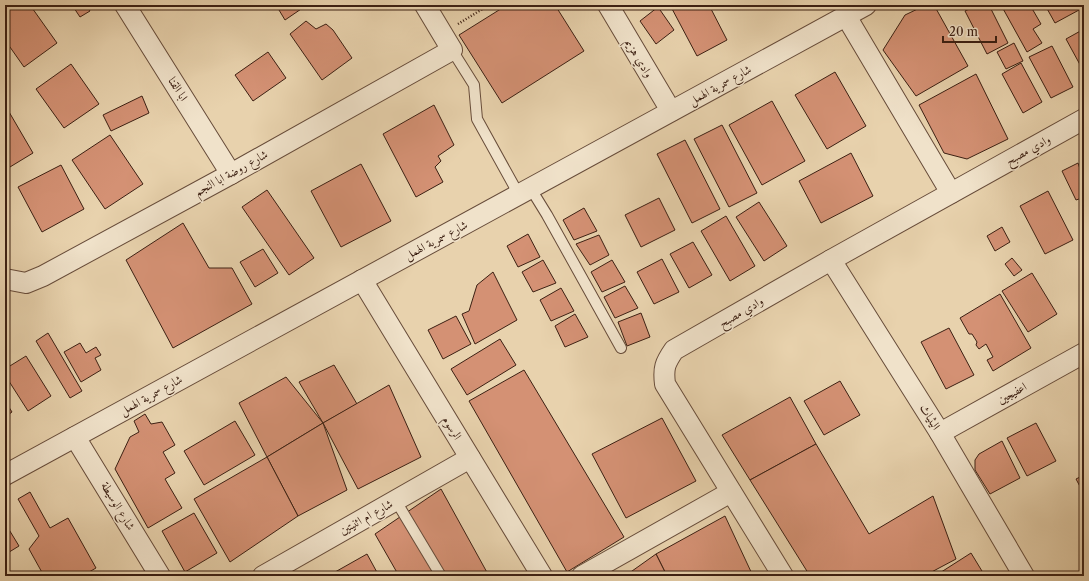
<svg xmlns="http://www.w3.org/2000/svg" width="1089" height="581" font-family="'Libre Caslon Text',Amiri,serif">
<style>
.building{fill:#d49174;stroke:#3c2013}
.lines{fill:none;stroke-linecap:round;stroke-linejoin:round}
.service-casing{stroke:#674c3a;stroke-width:12}
.minor-casing{stroke:#674c3a;stroke-width:22}
.path{stroke:#3c2013;stroke-width:2.5;stroke-dasharray:1 2;stroke-linecap:butt}
.service{stroke:#f0e2ca;stroke-width:10}
.minor{stroke:#f0e2ca;stroke-width:20}
.labels{text-anchor:middle;stroke-width:3;stroke-linejoin:round;paint-order:stroke}
.street-label{font-size:12px;fill:#3c2013;stroke:#f0e2ca}
</style>
<rect width="100%" height="100%" fill="#e8d2ad"/>
<filter id="stains"><feTurbulence type="fractalNoise" baseFrequency=".005" numOctaves="4"/><feColorMatrix values="0 0 0 0 .2 0 0 0 0 .09 0 0 0 0 .02 0 0 0 .5 -.17"/></filter>
<radialGradient id="worn" r=".72"><stop offset=".6" stop-color="#630" stop-opacity="0"/><stop offset="1" stop-color="#630" stop-opacity=".3"/></radialGradient>
<g class="building">
<path d="M10,5H30L57,43L24,67L5,40V8Z"/>
<path d="M72,5H86L90,11L80,17Z"/>
<path d="M276,5H307L285,20Z"/>
<path d="M507,5H555L584,51L502,103L459,35Z"/>
<path d="M670,5H709L727,40L697,56Z"/>
<path d="M926,5H934L968,66L916,96L883,50L905,15Z"/>
<path d="M978,5H989L1008,43L987,54L965,11Z"/>
<path d="M1001,5H1030L1041,24L1033,29L1042,43L1027,52Z"/>
<path d="M1045,5H1076L1079,10L1055,23Z"/>
<path d="M658,7L674,30L656,44L640,21Z"/>
<path d="M306,21L316,29L326,24L333,30L352,58L322,80L290,34Z"/>
<path d="M1084,29V72L1066,39Z"/>
<path d="M1014,43L1023,61L1006,69L997,52Z"/>
<path d="M1052,46L1073,87L1051,98L1029,57Z"/>
<path d="M268,52L286,78L253,101L235,75Z"/>
<path d="M1021,63L1042,102L1023,113L1002,74Z"/>
<path d="M71,64L99,104L64,128L36,89Z"/>
<path d="M835,72L866,126L827,149L795,95Z"/>
<path d="M976,74L1008,139L967,159L944,153L919,105Z"/>
<path d="M142,96L149,113L111,131L103,115Z"/>
<path d="M772,101L805,161L762,185L729,125Z"/>
<path d="M5,105L33,153L5,170Z"/>
<path d="M434,105L454,145L438,156L441,161L435,167L443,182L416,197L383,134Z"/>
<path d="M722,125L757,193L729,207L694,139Z"/>
<path d="M110,135L143,184L105,209L72,160Z"/>
<path d="M685,140L720,209L692,223L657,154Z"/>
<path d="M851,153L873,196L821,223L799,181Z"/>
<path d="M1078,163L1080,169L1084,167V201L1082,198L1076,200L1062,171Z"/>
<path d="M361,164L391,221L341,247L311,191Z"/>
<path d="M61,165L84,209L42,232L18,187Z"/>
<path d="M267,190L314,258L289,275L242,207Z"/>
<path d="M1048,191L1073,240L1045,254L1020,206Z"/>
<path d="M659,198L675,230L641,247L625,215Z"/>
<path d="M759,202L787,246L764,261L736,217Z"/>
<path d="M584,208L597,231L574,240L563,220Z"/>
<path d="M726,216L755,266L730,281L701,231Z"/>
<path d="M183,223L209,268H232L252,304L173,348L126,260Z"/>
<path d="M1002,227L1010,242L995,251L987,236Z"/>
<path d="M528,234L540,257L518,267L507,246Z"/>
<path d="M599,235L609,255L590,265L576,244Z"/>
<path d="M693,242L712,275L689,288L670,254Z"/>
<path d="M263,249L278,273L255,287L240,262Z"/>
<path d="M1012,258L1022,270L1014,276L1005,264Z"/>
<path d="M662,259L679,292L654,304L637,272Z"/>
<path d="M543,260L556,283L533,292L522,272Z"/>
<path d="M612,260L625,282L602,292L591,272Z"/>
<path d="M493,272L517,320L475,344L462,314L469,311L477,285Z"/>
<path d="M1032,273L1057,314L1028,332L1002,291Z"/>
<path d="M625,286L638,308L615,318L604,297Z"/>
<path d="M561,288L574,311L551,321L540,300Z"/>
<path d="M1000,294L1031,348L993,371L987,360L993,357L986,344L979,349L976,345L977,342L972,334H969L960,318Z"/>
<path d="M641,313L650,337L627,346L618,322Z"/>
<path d="M575,314L588,337L565,347L555,326Z"/>
<path d="M456,316L471,344L443,359L428,330Z"/>
<path d="M949,328L974,375L946,389L921,342Z"/>
<path d="M48,333L82,391L70,398L36,341Z"/>
<path d="M500,339L516,365L467,395L451,369Z"/>
<path d="M80,343L86,353L96,347L101,355L95,358L101,370L81,382L64,352Z"/>
<path d="M26,356L51,396L28,411L5,375V369Z"/>
<path d="M334,365L357,404L323,423L299,382Z"/>
<path d="M524,370L624,537L567,572L469,401Z"/>
<path d="M286,377L323,423L267,457L239,403Z"/>
<path d="M840,381L860,415L824,435L804,401Z"/>
<path d="M389,385L421,457L358,489L323,423Z"/>
<path d="M790,397L816,444L750,480L722,435Z"/>
<path d="M5,401L12,412L5,417Z"/>
<path d="M145,414L151,424L162,422L175,445L163,452L175,473L165,479L182,508L148,528L115,469L130,437L139,432L134,421Z"/>
<path d="M662,418L696,481L626,518L592,454Z"/>
<path d="M235,421L255,455L204,485L184,451Z"/>
<path d="M323,423L347,490L298,516L267,457Z"/>
<path d="M1036,423L1056,461L1027,476L1007,438Z"/>
<path d="M1002,441L1020,478L990,494L975,470V460L979,454Z"/>
<path d="M816,444L869,534L933,496L956,559L924,576H810L750,480Z"/>
<path d="M267,457L298,516L230,562L194,499Z"/>
<path d="M1084,475V494L1076,479Z"/>
<path d="M441,489L489,576H399L375,534Z"/>
<path d="M30,492L50,528L68,518L96,568L82,576H44L29,549L39,536L18,499Z"/>
<path d="M194,513L217,553L185,572L162,531Z"/>
<path d="M725,516L753,576H667L656,554Z"/>
<path d="M5,523L19,546L6,554L5,552Z"/>
<path d="M971,553L985,576H935Z"/>
<path d="M367,554L379,576H328Z"/>
<path d="M656,554L667,576H625Z"/>
</g>
<g class="lines">
<defs>
<g id="service">
<path d="M452,50L474,85L477,119L519,195"/>
<path d="M531,189L547,215L621,348"/>
<path d="M396,501L441,576"/>
</g>
<g id="minor">
<path d="M125,5L231,174"/>
<path d="M608,5L671,111"/>
<path d="M846,16L951,193"/>
<path d="M831,260L940,433L1024,576"/>
<path d="M5,279L26,283L43,276L231,174L452,50L425,5"/>
<path d="M362,280L542,576"/>
<path d="M940,433L1084,353"/>
<path d="M75,437L160,576"/>
<path d="M5,475L866,5"/>
<path d="M263,576L470,458"/>
<path d="M582,576L731,492"/>
<path d="M783,576L665,384C663,368 665,363 674,350L831,260L1084,119"/>
</g>
</defs>
<use href="#service" class="service-casing"/>
<use href="#minor" class="minor-casing"/>
<path class="path" d="M458,24L489,5"/>
<use href="#service" class="service"/>
<use href="#minor" class="minor"/>
</g>
<g class="labels">
<g class="street-label">
<text transform="translate(639 58) rotate(59)" y="4">وادي هزيم</text>
<text transform="translate(720 85) rotate(-29)" y="4">شارع سمرية الهمل</text>
<text transform="translate(178 89) rotate(58)" y="4">ابا القنا</text>
<text transform="translate(1028 150) rotate(-29)" y="4">وادي مصبح</text>
<text transform="translate(231 173) rotate(-29)" y="4">شارع روضة ابا النجم</text>
<text transform="translate(436 240) rotate(-28)" y="4">شارع سمرية الهمل</text>
<text transform="translate(741 312) rotate(-30)" y="4">وادي مصبح</text>
<text transform="translate(1012 393) rotate(-29)" y="4">اعفيجين</text>
<text transform="translate(151 395) rotate(-29)" y="4">شارع سمرية الهمل</text>
<text transform="translate(930 417) rotate(58)" y="4">اليثياث</text>
<text transform="translate(452 428) rotate(59)" y="4">الرسوم</text>
<text transform="translate(118 506) rotate(59)" y="4">شارع الوسيطة</text>
<text transform="translate(366 517) rotate(-29)" y="4">شارع ام اثنيتين</text>
</g>
</g>
<rect width="1089" height="581" fill="none" stroke="#e8d2ad" stroke-width="20"/>
<rect x="6" y="6" width="1077" height="569" fill="none" stroke="#3c2013" stroke-width="2"/>
<rect x="10" y="10" width="1069" height="561" fill="none" stroke="#3c2013"/>
<path d="M943 36v6h53v-6" fill="none" stroke="#3c2013" stroke-width="2"/>
<text x="949" y="36" font-size="12" fill="#3c2013" stroke="#f0e2ca" stroke-width="3" paint-order="stroke">20 m</text>
<rect width="100%" height="100%" filter="url(#stains)"/>
<rect width="100%" height="100%" fill="url(#worn)"/>
</svg>
